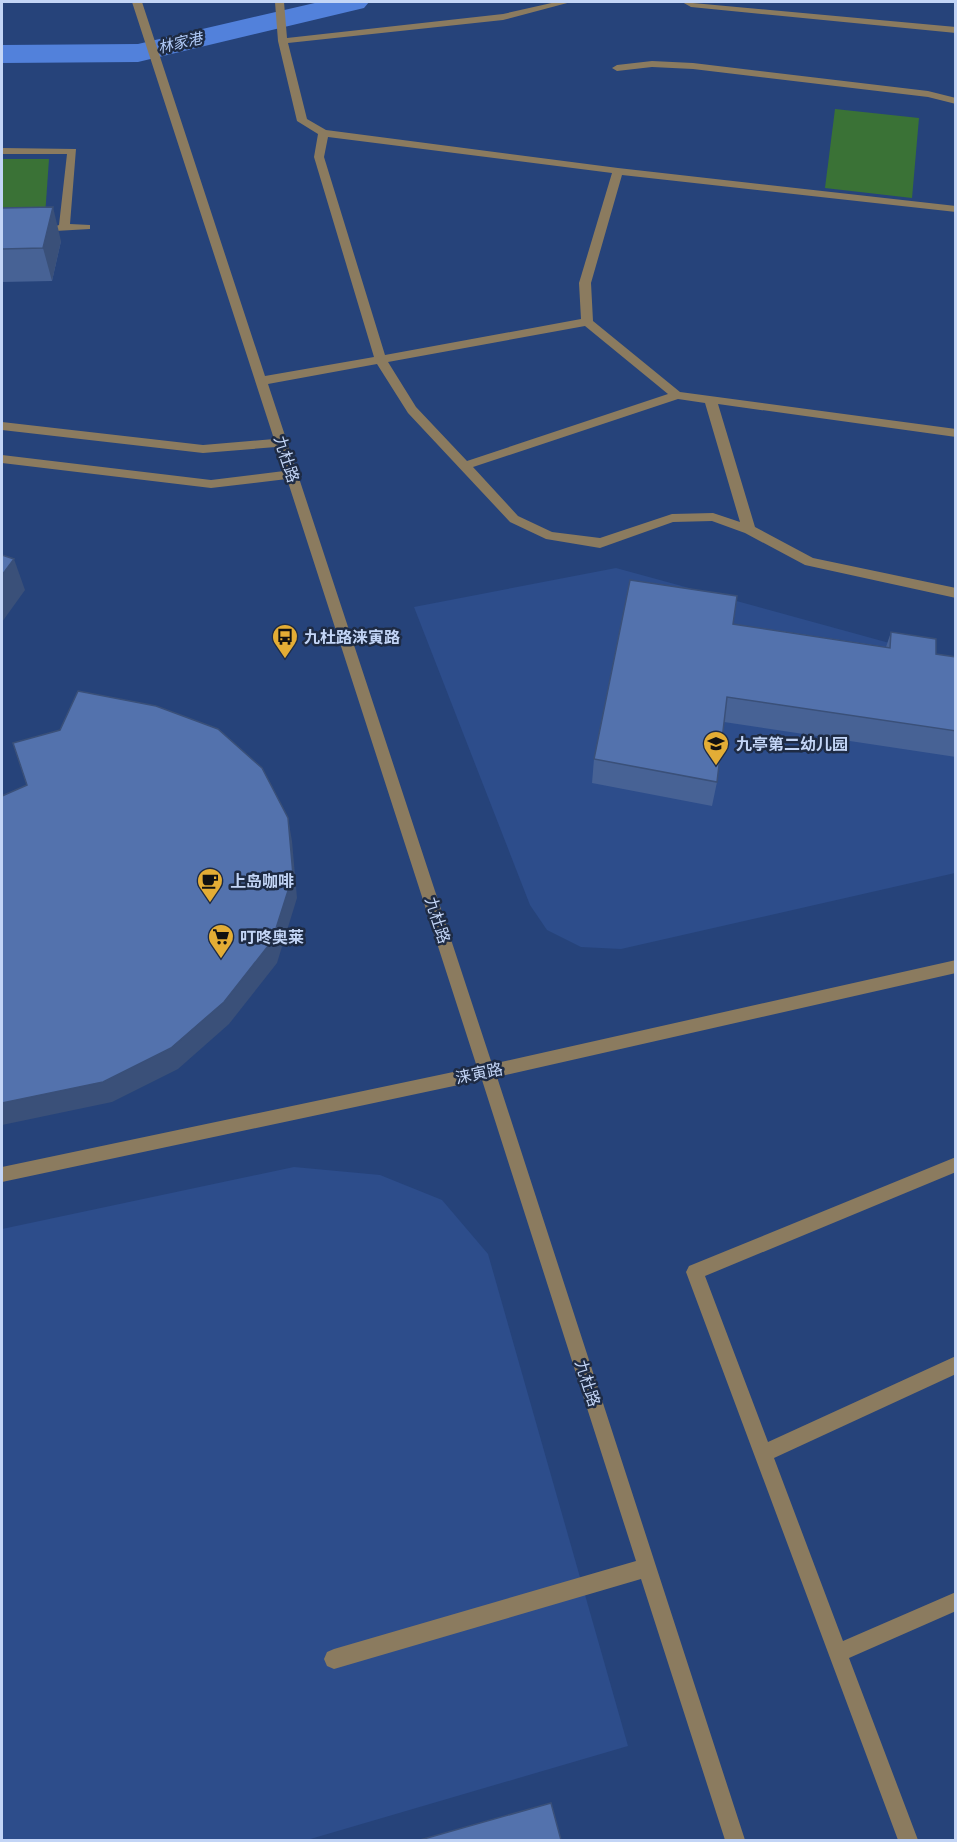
<svg xmlns="http://www.w3.org/2000/svg" width="957" height="1842" font-family="Signika,'Noto Sans SC',sans-serif">
<style>
.built{fill:#2d4d8b}
.green{fill:#3a7236}
.lines{fill:none;stroke-linecap:round;stroke-linejoin:round}
.canal{fill:#5281db;fill-rule:evenodd}
.minor{fill:#8b7b5f;fill-rule:evenodd}
.wall{fill:#476295}
.shaded-wall{fill:#3a5079}
.building{fill:#5372ad;stroke:#3a5079;stroke-width:1.5}
.labels{text-anchor:middle;stroke-width:5;stroke-linejoin:round;paint-order:stroke}
.far-water-label{font-size:15px;font-style:italic;fill:#b4cefc;stroke:#1e2b44}
.street-label{font-size:16px;fill:#c3d5f6;stroke:#1e2b44}
.poi-label{font-size:16px;font-weight:bold;fill:#c3d5f6;stroke:#1e2b44;text-anchor:start}
</style>
<rect width="100%" height="100%" fill="#26437a"/>
<g class="built">
<path d="M616,568L955,661V873L621,949L581,947L547,930L530,905L414,607Z"/>
<path d="M294,1167L380,1175L442,1200L488,1254L628,1746L307,1840H2V1229Z"/>
</g>
<g class="green">
<path d="M835,109L919,118L912,198L825,188Z"/>
<path d="M2,159H49L45,216L2,217Z"/>
</g>
<g class="lines">
<path class="canal" d="M319,2H369L364,8L138,62L2,63V45L138,44Z"/>
<g class="minor">
<path d="M132,2H142L265,376L374,357L314,157L318,134L297,121L278,41L275,2H284L287,38L503,14L556,2H571L503,20L288,43L307,119L326,130L618,168L956,206V212L622,175L591,283L593,321L680,392L956,429V437L718,404L755,527L813,558L956,588V598L805,565L745,533L712,521L673,522L600,548L546,539L510,522L408,413L377,364L268,384L492,1064L956,960V973L497,1077L745,1840H725L641,1579L334,1669L327,1666L324,1659L327,1652L334,1649L636,1561L482,1080L2,1182V1167L477,1067L287,479L211,488L2,463V455L211,480L284,471L276,447L203,453L2,430V422L203,445L274,439ZM328,137L612,173L579,283L581,319L385,355L324,157ZM585,326L668,394L467,461L416,407L388,362ZM678,399L705,403L740,522L713,513L672,514L600,538L552,532L518,516L473,467Z"/>
<path d="M682,2L956,27V33L691,7Z"/>
<path d="M652,61L693,63L928,91L956,98V104L928,97L693,69L652,67L617,71L612,68L617,65Z"/>
<path d="M2,148L76,149L70,224L90,225V229L55,231L50,228L59,225L67,154H2Z"/>
<path d="M956,1157V1172L705,1276L768,1442L956,1356V1374L774,1458L843,1641L956,1592V1611L849,1658L918,1840H898L686,1272L689,1266Z"/>
</g>
</g>
<g class="wall">
<path d="M2,208L61,241L52,281L2,282Z"/>
<path d="M733,624L886,647L891,632L936,654L956,657V757L724,722L717,782L712,806L592,783L594,759Z"/>
</g>
<g class="shaded-wall">
<path d="M53,207L61,241L52,281L43,248Z"/>
<path d="M14,559L25,590L2,622V575Z"/>
<path d="M288,818L292,841L297,898L277,963L229,1024L178,1069L112,1102L2,1125V1103Z"/>
</g>
<g class="building">
<path d="M53,207L43,248L2,249V208Z"/>
<path d="M2,555L14,559L2,575Z"/>
<path d="M630,580L737,596L733,624L890,648L891,632L936,639V654L956,657V731L727,697L717,782L594,759Z"/>
<path d="M78,691L156,706L218,729L262,768L288,818L293,875L272,941L224,1002L171,1048L103,1082L2,1103V796L27,785L13,743L60,730Z"/>
<path d="M551,1803L561,1840H420Z"/>
</g>
<defs>
<symbol id="bus-pin" viewBox="-11 -11 22 30"><path d="M0 17L-7.5 6A9.5 9.5 0 1 1 7.5 6Z" fill="#e4ad35" stroke="#1e2b44"/><path d="M-5-6H5V4H4V6H2V4H-2V6H-4V4H-5ZM-3.5-4V0h7V-4ZM-3.5 1.2v1.5H-2V1.2ZM2 1.2v1.5H3.5V1.2Z" fill="#111"/></symbol>
<symbol id="school-pin" viewBox="-11 -11 22 30"><path d="M0 17L-7.5 6A9.5 9.5 0 1 1 7.5 6Z" fill="#e4ad35" stroke="#1e2b44"/><path d="M0-5L7-2L0 1L-7-2ZM-4 1L0 2.5L4 1V4Q0 6-4 4Z" fill="#111"/></symbol>
<symbol id="cafe-pin" viewBox="-11 -11 22 30"><path d="M0 17L-7.5 6A9.5 9.5 0 1 1 7.5 6Z" fill="#e4ad35" stroke="#1e2b44"/><path d="M-5.5-4.5H6V0H3Q3 3.5 0 3.5H-2.5Q-5.5 3.5-5.5 0ZM3-3.2v2h1.7v-2ZM-6 4.5H4V6H-6Z" fill="#111"/></symbol>
<symbol id="supermarket-pin" viewBox="-11 -11 22 30"><path d="M0 17L-7.5 6A9.5 9.5 0 1 1 7.5 6Z" fill="#e4ad35" stroke="#1e2b44"/><path d="M-6-5.5h2.5l.6 2H6L4.5 2H-2.5L-4.4-4H-6ZM-1.5 3.2a1.3 1.3 0 1 0 .1 0ZM3 3.2a1.3 1.3 0 1 0 .1 0Z" fill="#111"/></symbol>
</defs>
<g fill-rule="evenodd">
<use href="#bus-pin" x="270" y="622" width="30" height="40"/>
<use href="#school-pin" x="701" y="729" width="30" height="40"/>
<use href="#cafe-pin" x="195" y="866" width="30" height="40"/>
<use href="#supermarket-pin" x="206" y="922" width="30" height="40"/>
</g>
<g class="labels">
<g class="far-water-label">
<text transform="translate(180 43) rotate(-13)" y="5">林家港</text>
</g>
<g class="street-label">
<text transform="translate(287 459) rotate(72)" y="6">九杜路</text>
<text transform="translate(438 920) rotate(72)" y="6">九杜路</text>
<text transform="translate(479 1073) rotate(-12)" y="6">涞寅路</text>
<text transform="translate(588 1383) rotate(72)" y="6">九杜路</text>
</g>
<g class="poi-label">
<text x="304" y="643">九杜路涞寅路</text>
<text x="736" y="750">九亭第二幼儿园</text>
<text x="230" y="887">上岛咖啡</text>
<text x="240" y="943">叮咚奥莱</text>
</g>
</g>
<rect width="957" height="1842" fill="none" stroke="#c3d5f6" stroke-width="6"/>
</svg>
